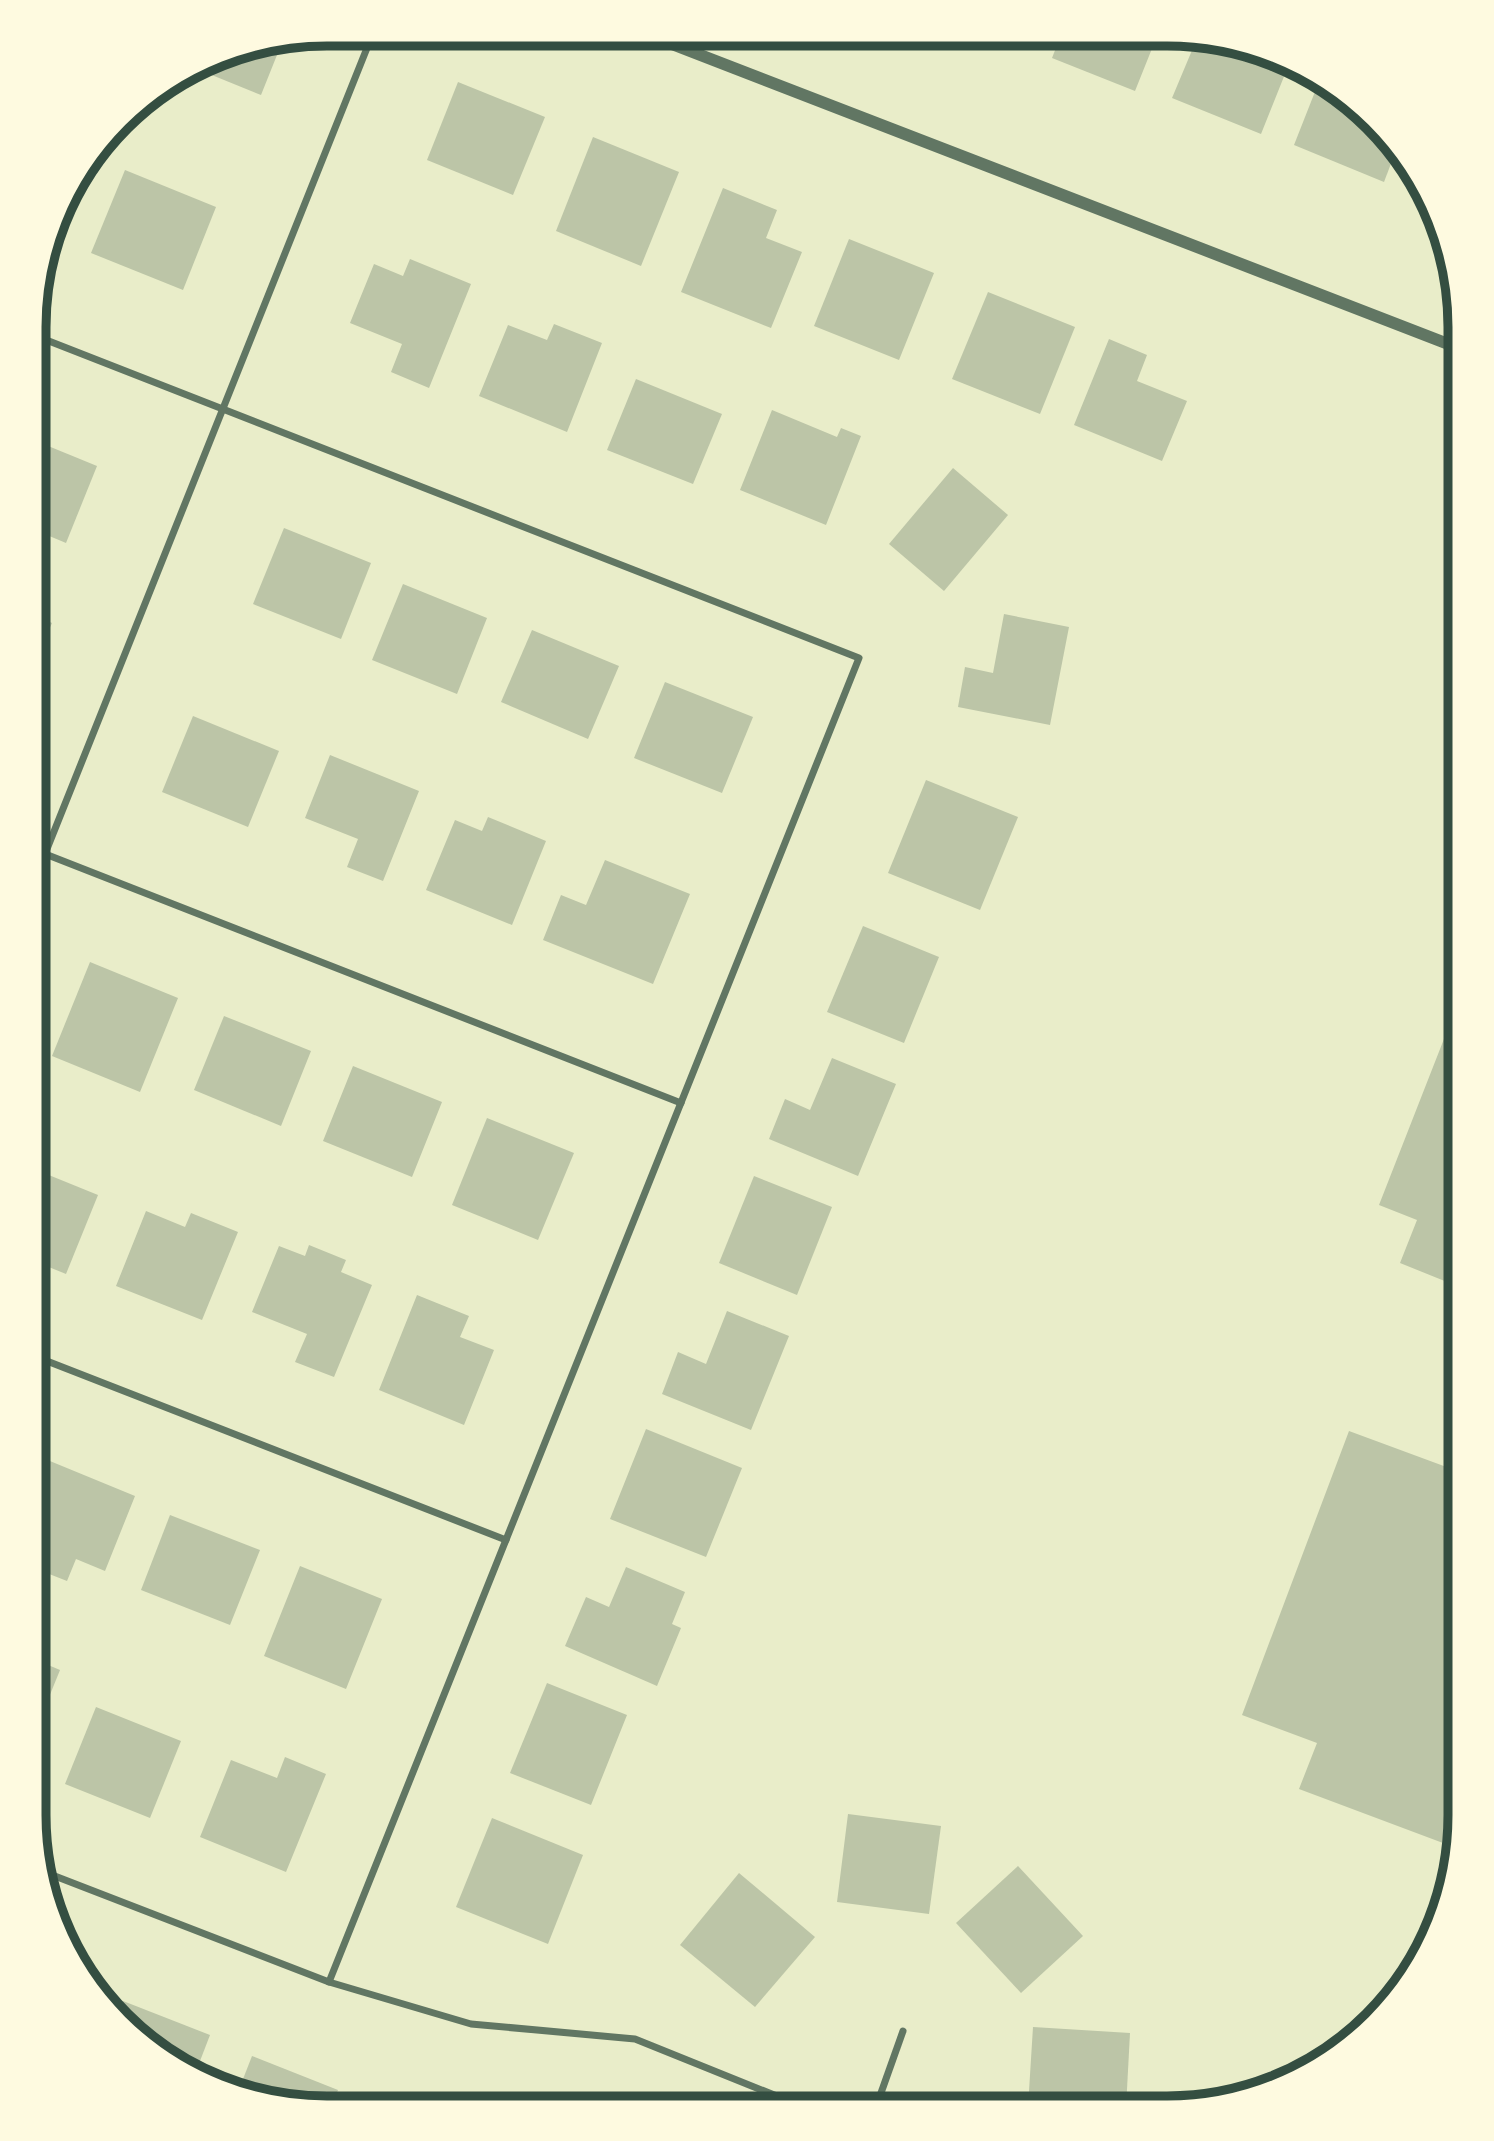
<svg xmlns="http://www.w3.org/2000/svg" width="1494" height="2141" font-family="'Playfair Display',serif">
<style>
.building{fill:#bcc5a7}
.lines{fill:none;stroke-linecap:round;stroke-linejoin:round}
.minor{stroke:#617663;stroke-width:7}
.tertiary{stroke:#617663;stroke-width:12}
.rim{fill:none;stroke:#344e41;stroke-width:9}
</style>
<rect width="100%" height="100%" fill="#e9edc9"/>
<g class="building">
<path d="M1061,35L1157,36L1135,91L1052,58Z"/>
<path d="M1198,36L1220,44L1222,40L1268,52L1265,60L1287,69L1261,134L1172,98Z"/>
<path d="M283,40L261,95L197,69L232,49Z"/>
<path d="M1320,79L1346,94L1395,153L1384,182L1294,145Z"/>
<path d="M458,82L545,117L513,195L427,160Z"/>
<path d="M593,137L679,172L641,266L556,231Z"/>
<path d="M125,170L216,207L183,290L91,253Z"/>
<path d="M1416,178L1431,197V198L1411,190Z"/>
<path d="M723,188L777,210L766,238L802,252L771,328L681,292Z"/>
<path d="M849,239L934,273L899,360L814,326Z"/>
<path d="M410,259L471,284L429,388L391,372L402,344L350,323L374,264L403,276Z"/>
<path d="M988,292L1075,327L1040,414L952,379Z"/>
<path d="M554,324L602,343L567,432L479,396L508,325L547,340Z"/>
<path d="M1109,339L1147,355L1137,381L1187,401L1162,461L1074,425Z"/>
<path d="M636,379L722,414L693,484L607,450Z"/>
<path d="M772,410L837,437L841,428L861,436L826,525L740,490Z"/>
<path d="M36,441L97,466L66,543L35,530Z"/>
<path d="M953,468L1008,515L944,591L889,544Z"/>
<path d="M284,528L371,563L341,639L253,604Z"/>
<path d="M403,584L487,618L457,694L372,660Z"/>
<path d="M1004,614L1069,627L1050,725L958,707L965,667L993,673Z"/>
<path d="M35,615L52,623L35,661Z"/>
<path d="M532,630L619,666L588,739L501,702Z"/>
<path d="M665,682L753,717L722,793L634,758Z"/>
<path d="M193,716L279,751L248,827L162,792Z"/>
<path d="M330,755L419,791L383,881L347,867L358,839L305,818Z"/>
<path d="M926,780L1018,817L980,910L888,873Z"/>
<path d="M488,817L546,841L512,925L426,890L455,820L482,831Z"/>
<path d="M605,860L690,894L653,984L543,940L561,895L586,905Z"/>
<path d="M863,926L939,957L904,1043L827,1012Z"/>
<path d="M90,962L178,998L140,1092L52,1056Z"/>
<path d="M1460,998V1277L1457,1286L1400,1263L1417,1220L1379,1205Z"/>
<path d="M224,1016L311,1051L281,1126L194,1090Z"/>
<path d="M832,1058L896,1084L858,1176L769,1139L785,1099L810,1110Z"/>
<path d="M353,1066L442,1102L412,1177L323,1141Z"/>
<path d="M487,1118L574,1153L538,1240L452,1205Z"/>
<path d="M34,1169L98,1195L66,1274L34,1261Z"/>
<path d="M754,1176L832,1207L797,1295L719,1263Z"/>
<path d="M146,1211L185,1227L191,1213L238,1232L202,1320L116,1286Z"/>
<path d="M309,1245L346,1260L341,1272L372,1285L334,1377L295,1362L307,1334L252,1312L279,1246L305,1256Z"/>
<path d="M417,1295L469,1316L460,1337L494,1350L464,1425L379,1390Z"/>
<path d="M727,1311L789,1336L751,1430L662,1394L678,1352L706,1364Z"/>
<path d="M646,1429L742,1468L706,1557L610,1519Z"/>
<path d="M1349,1431L1460,1472V1823L1451,1846L1299,1789L1317,1743L1242,1715Z"/>
<path d="M45,1459L135,1496L105,1571L76,1559L67,1581L34,1568V1486Z"/>
<path d="M170,1515L260,1550L230,1625L141,1590Z"/>
<path d="M300,1566L382,1599L346,1689L264,1656Z"/>
<path d="M626,1567L685,1592L672,1624L681,1628L657,1686L565,1646L586,1597L609,1607Z"/>
<path d="M34,1659L60,1670L34,1734H33Z"/>
<path d="M547,1683L627,1715L591,1805L510,1773Z"/>
<path d="M96,1707L181,1741L150,1818L65,1784Z"/>
<path d="M285,1757L326,1774L286,1872L200,1837L231,1760L277,1778Z"/>
<path d="M848,1814L941,1826L929,1914L837,1902Z"/>
<path d="M492,1818L583,1855L548,1944L456,1907Z"/>
<path d="M1018,1866L1083,1936L1021,1993L956,1923Z"/>
<path d="M739,1873L815,1937L755,2007L680,1945Z"/>
<path d="M123,2001L210,2035L195,2074L148,2047L119,2012Z"/>
<path d="M1033,2027L1130,2033L1126,2108L1028,2107Z"/>
<path d="M252,2056L338,2090L332,2105H288L238,2092Z"/>
<path d="M385,2099L413,2104V2106H383Z"/>
</g>
<g class="lines">
<g class="minor">
<path d="M36,336L859,658L329,1982"/>
<path d="M35,850L681,1103"/>
<path d="M35,879L373,33"/>
<path d="M34,1356L506,1540"/>
<path d="M47,1873L329,1982L471,2024L635,2039L804,2107"/>
<path d="M876,2107L903,2031"/>
</g>
<path class="tertiary" d="M646,34L1461,349"/>
</g>
<path d="M0 0H1494V2141H0ZM327 46H1167A281 281 0 0 1 1448 327V1815A281 281 0 0 1 1167 2096H327A281 281 0 0 1 46 1815V327A281 281 0 0 1 327 46Z" fill="#fefae0" fill-rule="evenodd"/>
<path class="rim" d="M327 46H1167A281 281 0 0 1 1448 327V1815A281 281 0 0 1 1167 2096H327A281 281 0 0 1 46 1815V327A281 281 0 0 1 327 46Z"/>
</svg>
